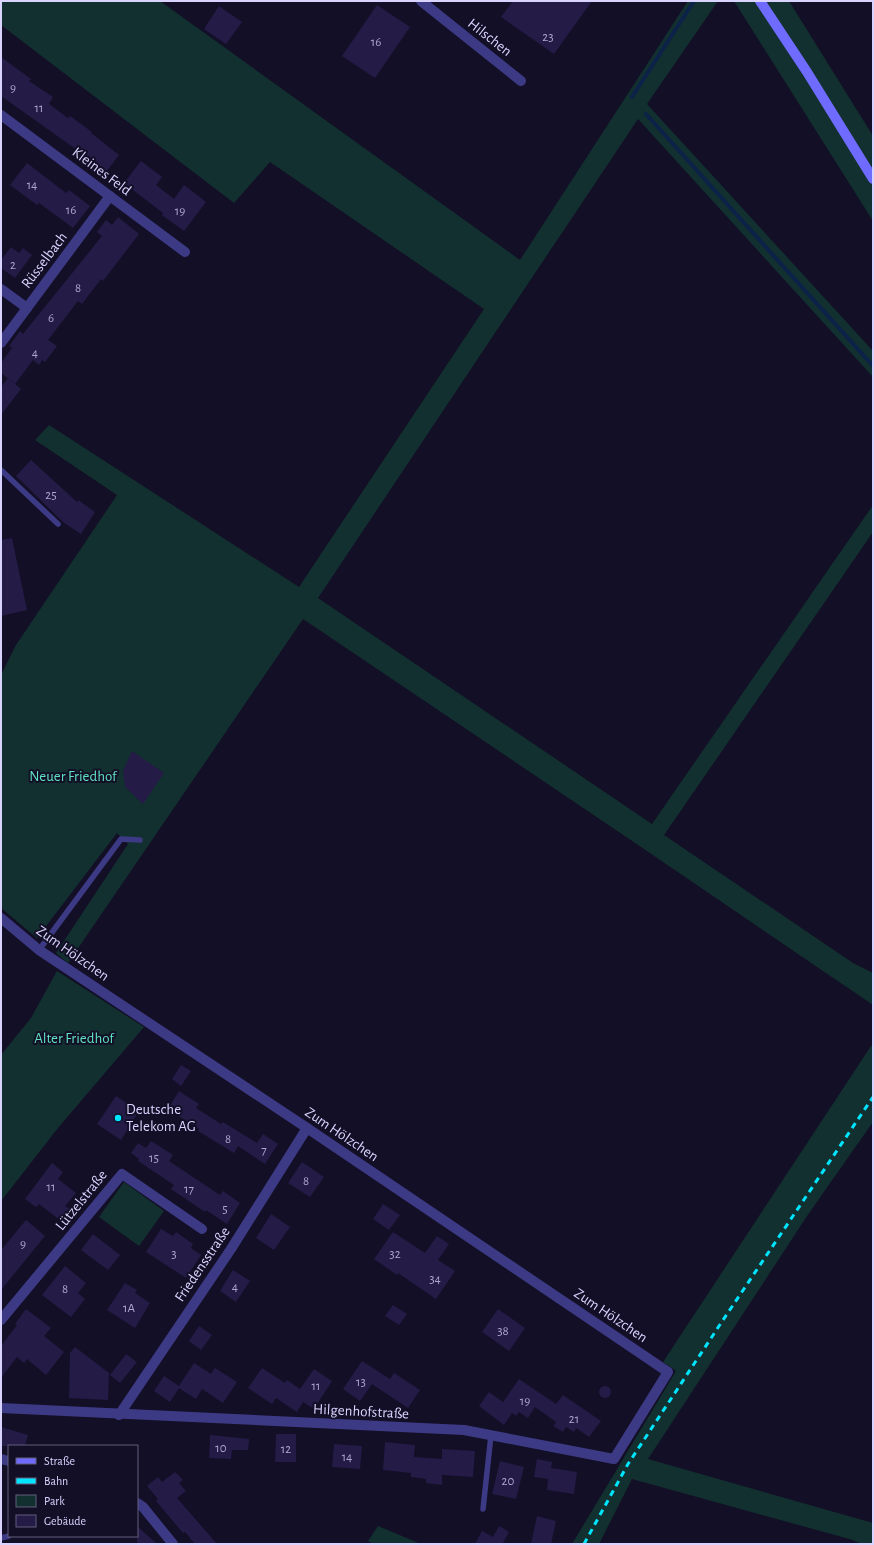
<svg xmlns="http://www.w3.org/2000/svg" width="874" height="1545" font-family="'Alegreya Sans',sans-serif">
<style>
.green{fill:#12302f}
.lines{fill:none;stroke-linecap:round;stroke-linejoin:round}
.stream{stroke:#0c2248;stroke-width:4}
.building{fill:#241b47}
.service{stroke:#3d3a85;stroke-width:5.5}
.minor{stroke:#3d3a85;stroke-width:10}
.secondary{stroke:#6f6bff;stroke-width:10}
.rail{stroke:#00e5ff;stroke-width:3;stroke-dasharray:6 5;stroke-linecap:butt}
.poi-dot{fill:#00e5ff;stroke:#130f26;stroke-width:1.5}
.labels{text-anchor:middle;stroke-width:4;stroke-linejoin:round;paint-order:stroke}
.number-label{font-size:13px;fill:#aca6d1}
.street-label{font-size:15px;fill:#d9d4ff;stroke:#130f26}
.park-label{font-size:15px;fill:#5fe0c0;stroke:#130f26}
.poi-label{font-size:15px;fill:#d9d4ff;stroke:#130f26;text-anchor:start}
</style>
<rect width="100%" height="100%" fill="#130f26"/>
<g class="green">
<path d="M1,1H160L520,260L688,1H718L647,104L873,351V377L638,119L318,598L652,824L873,505V532L664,835L853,963L873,973V1005L644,849L303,619L68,963L56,953L128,844L117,833L37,938L1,908V675L16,645L117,495L35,440L49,425L299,587L484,309L270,162L234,203L1,25Z"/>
<path d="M734,1H789L873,136V221Z"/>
<path d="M57,971L144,1027L58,1128L1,1201V1055L31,1018Z"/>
<path d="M873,1043V1122L807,1216L648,1459L873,1523V1544H861L853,1540L632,1479L599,1544H572L676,1371L663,1362Z"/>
<path d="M124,1182L164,1211L139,1246L99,1217Z"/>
<path d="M378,1526L421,1544H374L368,1541Z"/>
</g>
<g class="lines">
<g class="stream">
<path d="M632,97L694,1"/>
<path d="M646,114L873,366"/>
</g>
</g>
<g class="building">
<path d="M513,1H592L554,54L501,17Z"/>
<path d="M377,5L410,27L375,78L342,56Z"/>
<path d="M219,6L242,22L226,44L204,29Z"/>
<path d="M1,57L31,79L29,81L53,97L49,104L68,118L70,116L92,132L91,133L119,155L103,176L83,160L86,158L77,150L1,96Z"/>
<path d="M141,161L162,177L156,185L174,199L184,185L206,202L184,231L162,215L163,213L124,183Z"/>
<path d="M27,163L66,193L69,190L90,206L73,228L39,203L37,205L10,185Z"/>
<path d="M118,217L139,234L103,281L101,279L82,304L78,301L48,340L57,346L45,362L42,360L39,365L33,360L15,384L1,373V363L12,348L9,346L20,331L23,334L102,236L97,232L106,220L112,225Z"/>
<path d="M11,247L19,253L23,248L32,255L15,278L1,268V260Z"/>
<path d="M8,378L21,389L1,415V387Z"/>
<path d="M31,460L77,502L78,500L95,512L81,534L63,522L16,476Z"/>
<path d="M12,538L27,610L1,616V540Z"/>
<path d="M132,751L164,773L143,804L125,787L123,771Z"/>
<path d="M181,1065L191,1071L181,1086L172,1079Z"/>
<path d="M179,1091L199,1104L196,1108L221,1124L223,1122L257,1143L263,1134L278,1144L265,1164L238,1146L234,1153L198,1131L199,1129L168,1109Z"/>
<path d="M116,1096L139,1111L121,1140L97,1124Z"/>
<path d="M151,1141L173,1155L169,1161L220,1195L223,1191L240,1203L227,1224L206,1210L205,1212L171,1189L174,1185L138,1161L139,1159L131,1153L138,1143L146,1148Z"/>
<path d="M302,1162L324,1177L310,1197L288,1183Z"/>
<path d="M52,1163L63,1172L58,1179L76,1193L65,1206L70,1209L61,1221L39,1204L36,1207L25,1199Z"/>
<path d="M383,1204L400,1215L389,1230L373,1219Z"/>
<path d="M271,1214L290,1227L274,1250L256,1238Z"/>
<path d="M26,1220L45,1236L1,1290V1250Z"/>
<path d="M161,1229L173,1236L176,1232L193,1244L191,1248L201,1255L186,1278L146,1252Z"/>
<path d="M393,1232L425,1253L437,1236L449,1244L438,1260L455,1271L436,1299L398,1273L397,1275L374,1259Z"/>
<path d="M93,1234L120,1255L108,1270L81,1250Z"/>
<path d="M65,1266L86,1283L78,1293L85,1299L71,1317L42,1295Z"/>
<path d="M233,1270L250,1281L236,1302L220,1291Z"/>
<path d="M125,1283L137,1290L135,1293L150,1303L135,1328L107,1310Z"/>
<path d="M393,1305L407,1314L399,1325L385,1316Z"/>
<path d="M26,1309L51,1328L44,1336L64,1352L46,1375L27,1359L24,1363L17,1357L1,1378V1346L17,1325L15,1324Z"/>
<path d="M498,1309L525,1328L509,1351L482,1332Z"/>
<path d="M199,1326L212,1335L201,1350L189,1341Z"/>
<path d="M75,1347L109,1373L108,1400L69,1398L70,1353Z"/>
<path d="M126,1354L137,1362L120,1383L110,1375Z"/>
<path d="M362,1361L390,1379L394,1373L420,1390L408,1408L372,1384L360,1401L343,1389Z"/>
<path d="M194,1363L211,1374L215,1368L237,1382L223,1403L202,1389L196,1399L179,1388L170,1402L154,1391L164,1376L179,1386Z"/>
<path d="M262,1368L285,1383L287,1380L300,1389L314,1369L332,1381L314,1409L303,1402L297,1412L276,1398L272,1404L248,1388Z"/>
<path d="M519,1379L556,1404L563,1395L601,1421L589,1437L576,1428L574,1432L566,1427L563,1432L553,1426L556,1422L535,1407L528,1418L519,1412L516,1416L512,1413L504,1425L479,1406L489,1392L503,1402Z"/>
<circle cx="605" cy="1392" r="6"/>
<path d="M1,1427L28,1435L25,1446H1Z"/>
<path d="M276,1434H296V1462H275Z"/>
<path d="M210,1435L249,1439L248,1450H232L231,1459L209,1458Z"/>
<path d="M385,1442L415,1445L414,1457L442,1459V1449L475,1451L473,1477L442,1475V1485L426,1483V1479L411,1477V1473L383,1470Z"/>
<path d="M334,1444L362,1446L360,1469L332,1467Z"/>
<path d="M537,1459L552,1462L551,1468L577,1472L574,1494L547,1490L548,1479L534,1477Z"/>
<path d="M500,1461L524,1467L516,1499L492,1494Z"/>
<path d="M175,1472L183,1480L179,1483L186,1491L177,1498L217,1544H195L185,1532L183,1533L156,1501L158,1499L147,1486L158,1477L162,1482Z"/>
<path d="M537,1516L556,1521L551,1544H531Z"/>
<path d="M137,1526L157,1544H137Z"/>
<path d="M499,1526L509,1532L503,1543L504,1544H475L482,1531L493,1537Z"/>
</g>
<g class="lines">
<g class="service">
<path d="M1,470L58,524"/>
<path d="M39,950L121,839L140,840"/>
<path d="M483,1509L491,1435"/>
<path d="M1,1538L9,1536"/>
</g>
<g class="minor">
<path d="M421,1L521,81"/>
<path d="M1,115L185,252"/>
<path d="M1,289L27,308"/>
<path d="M1,343L110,196"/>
<path d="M1,918L39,950L307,1128L668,1372L614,1459L464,1430L1,1408"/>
<path d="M1,1320L122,1174L202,1229"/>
<path d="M119,1415L231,1249L307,1128"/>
<path d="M1,1459L9,1461"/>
<path d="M137,1503L143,1507L173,1544"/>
</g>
<path class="secondary" d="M760,1L807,72L873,179"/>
<path class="rail" d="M584,1544L628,1464L723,1320L873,1097"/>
</g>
<circle class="poi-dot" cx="118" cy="1118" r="4"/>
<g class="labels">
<g class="number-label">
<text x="548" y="41">23</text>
<text x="376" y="46">16</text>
<text x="13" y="92">9</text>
<text x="39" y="112">11</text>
<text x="32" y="189">14</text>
<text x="71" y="214">16</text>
<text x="180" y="215">19</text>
<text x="13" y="269">2</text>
<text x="78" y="292">8</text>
<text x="51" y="322">6</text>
<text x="35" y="357">4</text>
<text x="51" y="499">25</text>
<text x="228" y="1143">8</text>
<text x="264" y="1154">7</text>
<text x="154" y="1162">15</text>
<text x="306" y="1185">8</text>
<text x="51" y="1191">11</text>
<text x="189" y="1193">17</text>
<text x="225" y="1213">5</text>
<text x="23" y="1248">9</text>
<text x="174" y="1258">3</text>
<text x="395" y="1258">32</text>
<text x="435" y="1283">34</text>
<text x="235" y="1291">4</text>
<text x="65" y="1293">8</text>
<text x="129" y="1312">1A</text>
<text x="503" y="1335">38</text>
<text x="361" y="1386">13</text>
<text x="316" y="1390">11</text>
<text x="525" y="1405">19</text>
<text x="574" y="1423">21</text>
<text x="221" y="1452">10</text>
<text x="286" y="1453">12</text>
<text x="347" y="1461">14</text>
<text x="508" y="1485">20</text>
</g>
<g class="street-label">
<text transform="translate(490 37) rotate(38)" y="5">Hilschen</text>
<text transform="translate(102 171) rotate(37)" y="5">Kleines Feld</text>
<text transform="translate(44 260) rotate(-53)" y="5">Rüsselbach</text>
<text transform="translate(73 953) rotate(35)" y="5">Zum Hölzchen</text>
<text transform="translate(342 1134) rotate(34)" y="5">Zum Hölzchen</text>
<text transform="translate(81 1200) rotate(-51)" y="5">Lützelstraße</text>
<text transform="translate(202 1264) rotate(-56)" y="5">Friedensstraße</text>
<text transform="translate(611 1315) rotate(34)" y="5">Zum Hölzchen</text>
<text transform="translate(361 1411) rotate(3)" y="5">Hilgenhofstraße</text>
</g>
<g class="park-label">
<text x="73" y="781">Neuer Friedhof</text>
<text x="74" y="1043">Alter Friedhof</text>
</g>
<g class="poi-label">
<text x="126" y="1114">Deutsche<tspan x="126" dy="17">Telekom AG</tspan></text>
</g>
</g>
<rect width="874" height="1545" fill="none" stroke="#d9d4ff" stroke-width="4"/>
<rect x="8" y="1445" width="130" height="92" fill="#130f26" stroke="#625e7d"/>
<rect x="16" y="1458" width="20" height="6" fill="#6f6bff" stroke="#625e7d"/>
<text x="44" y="1465" font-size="12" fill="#d9d4ff">Straße</text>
<rect x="16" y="1478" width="20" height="6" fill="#00e5ff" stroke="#625e7d"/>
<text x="44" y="1485" font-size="12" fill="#d9d4ff">Bahn</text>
<rect x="16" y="1495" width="20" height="12" fill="#12302f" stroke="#625e7d"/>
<text x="44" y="1505" font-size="12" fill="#d9d4ff">Park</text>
<rect x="16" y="1515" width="20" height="12" fill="#241b47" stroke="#625e7d"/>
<text x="44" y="1525" font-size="12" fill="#d9d4ff">Gebäude</text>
</svg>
